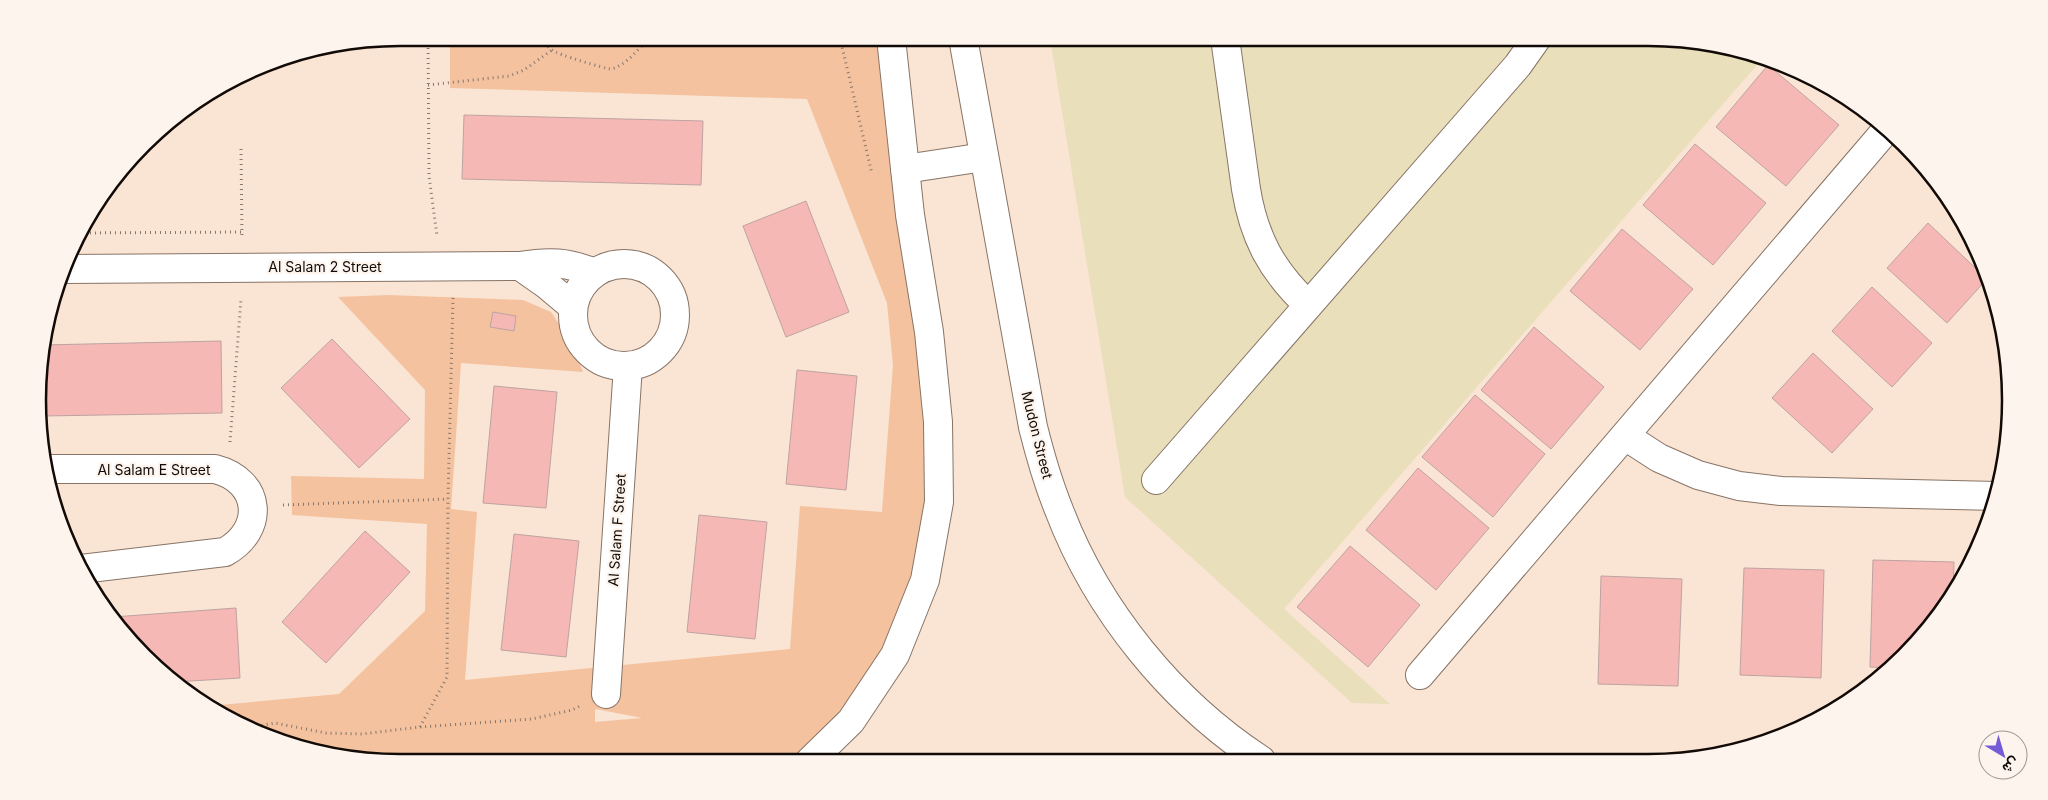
<svg xmlns="http://www.w3.org/2000/svg" width="2048" height="800" font-family="Inter,Vazirmatn,sans-serif">
<style>
.green{fill:#f4c29e;fill-rule:evenodd}
.sand{fill:#e9dfba}
.building{fill:#f6b8b4;stroke:#bea3a1}
.lines{fill:none;stroke-linecap:round;stroke-linejoin:round}
.minor-casing{stroke:#877466;stroke-width:30}
.path{stroke:#85776d;stroke-width:3;stroke-dasharray:1 4;stroke-linecap:butt}
.minor{stroke:#fff;stroke-width:28}
.labels{text-anchor:middle;stroke-width:4.5;stroke-linejoin:round;paint-order:stroke}
.street-label{font-size:14px;fill:#110a06;stroke:#fdf4ee}
.rim{fill:none;stroke:#110a06;stroke-width:2.5}
</style>
<rect width="100%" height="100%" fill="#fae4d4"/>
<path class="green" d="M450,38H897L941,485L888,662L810,751L792,762H726L708,753L649,757L484,762H400L306,750L240,725L209,706L339,694L425,611L427,524L292,515L291,476L424,479L425,390L338,297L388,295L523,300L551,312L570,341L583,372L461,363L451,509L477,512L465,680L790,649L800,506L882,512L893,365L887,303L807,99L450,88ZM595,710L596,709L642,718L595,722Z"/>
<path class="sand" d="M1050,38H1648L1742,50L1763,58L1284,609L1390,704L1352,703L1125,497Z"/>
<g class="building">
<path d="M1768,65L1839,125L1786,186L1716,127Z"/>
<path d="M228,82L214,98L180,114L219,86Z"/>
<path d="M464,115L703,121L701,185L462,179Z"/>
<path d="M1695,144L1766,203L1713,265L1643,205Z"/>
<path d="M806,201L849,312L786,337L743,226Z"/>
<path d="M1928,223L1987,279L1947,323L1887,268Z"/>
<path d="M1622,229L1693,289L1640,350L1570,291Z"/>
<path d="M1872,287L1932,343L1892,387L1832,331Z"/>
<path d="M493,312L516,316L514,331L490,327Z"/>
<path d="M1534,327L1604,387L1551,449L1481,390Z"/>
<path d="M332,339L410,419L359,468L281,388Z"/>
<path d="M221,341L222,413L43,416L41,352L42,345Z"/>
<path d="M1813,353L1873,409L1832,453L1772,398Z"/>
<path d="M797,370L857,376L846,490L786,484Z"/>
<path d="M494,386L557,392L546,508L483,503Z"/>
<path d="M1475,395L1545,454L1493,517L1422,457Z"/>
<path d="M1418,468L1489,528L1436,590L1366,530Z"/>
<path d="M699,515L767,522L755,639L687,632Z"/>
<path d="M365,531L410,572L326,663L282,622Z"/>
<path d="M514,534L579,541L566,657L501,650Z"/>
<path d="M1350,546L1420,605L1368,667L1297,607Z"/>
<path d="M1873,560L1954,562L1953,593L1950,601L1891,668L1870,667Z"/>
<path d="M1744,568L1824,570L1821,678L1740,675Z"/>
<path d="M1601,576L1682,579L1678,686L1598,684Z"/>
<path d="M236,608L240,678L174,682L113,617Z"/>
</g>
<g class="lines">
<defs>
<g id="minor">
<path d="M963,38L1033,427C1040,455 1048,483 1059,510C1097,610 1172,702 1261,760"/>
<path d="M1225,38L1246,189C1254,238 1272,271 1308,305"/>
<path d="M905,169L984,157"/>
<circle cx="624" cy="315" r="51"/>
<path d="M520,266L547,285L572,306"/>
<path d="M63,269L520,266C550,261 567,262 595,273"/>
<path d="M1625,436L1659,458L1698,475L1739,486L1781,491L1997,496"/>
<path d="M44,469H215C262,481 265,530 225,552L81,569"/>
<path d="M1156,480L1518,65L1537,38"/>
<path d="M1420,675L1887,129"/>
<path d="M606,694L628,366"/>
<path d="M809,762L851,721L895,655L925,580L939,502L938,422L929,332L910,215L891,38"/>
</g>
</defs>
<use href="#minor" class="minor-casing"/>
<g class="path">
<path d="M428,38L429,176L437,236"/>
<path d="M543,38C546,41 548,48 552,50C556,54 606,69 611,69C627,65 638,49 649,38"/>
<path d="M840,38L872,174"/>
<path d="M428,85L509,76L524,70L552,50"/>
<path d="M241,149L242,237"/>
<path d="M80,233L242,232"/>
<path d="M230,442L241,299"/>
<path d="M283,505L448,499"/>
<path d="M420,727L447,677L448,499L453,297"/>
<path d="M247,728L275,723L326,733L362,734L420,727L532,719L572,710L580,706"/>
</g>
<use href="#minor" class="minor"/>
</g>
<g class="labels">
<g class="street-label">
<text x="325" y="272">Al Salam 2 Street</text>
<text transform="translate(1037 435) rotate(76)" y="5">Mudon Street</text>
<text x="154" y="475">Al Salam E Street</text>
<text transform="translate(617 530) rotate(-86)" y="5">Al Salam F Street</text>
</g>
</g>
<path d="M0 0H2048V800H0ZM400 46H1648A354 354 0 0 1 2002 400V400A354 354 0 0 1 1648 754H400A354 354 0 0 1 46 400V400A354 354 0 0 1 400 46Z" fill="#fdf4ee" fill-rule="evenodd"/>
<path class="rim" d="M400 46H1648A354 354 0 0 1 2002 400V400A354 354 0 0 1 1648 754H400A354 354 0 0 1 46 400V400A354 354 0 0 1 400 46Z"/>
<g transform="translate(2003 755) rotate(142)"><circle r="24" fill="#fdf4ee" stroke="#9f9691"/>
<path d="M0-4L9 19L0 12L-9 19Z" fill="#755bd6"/>
<text y="-8" font-size="14" font-weight="bold" text-anchor="middle" fill="#110a06">ش</text>
</g>
</svg>
